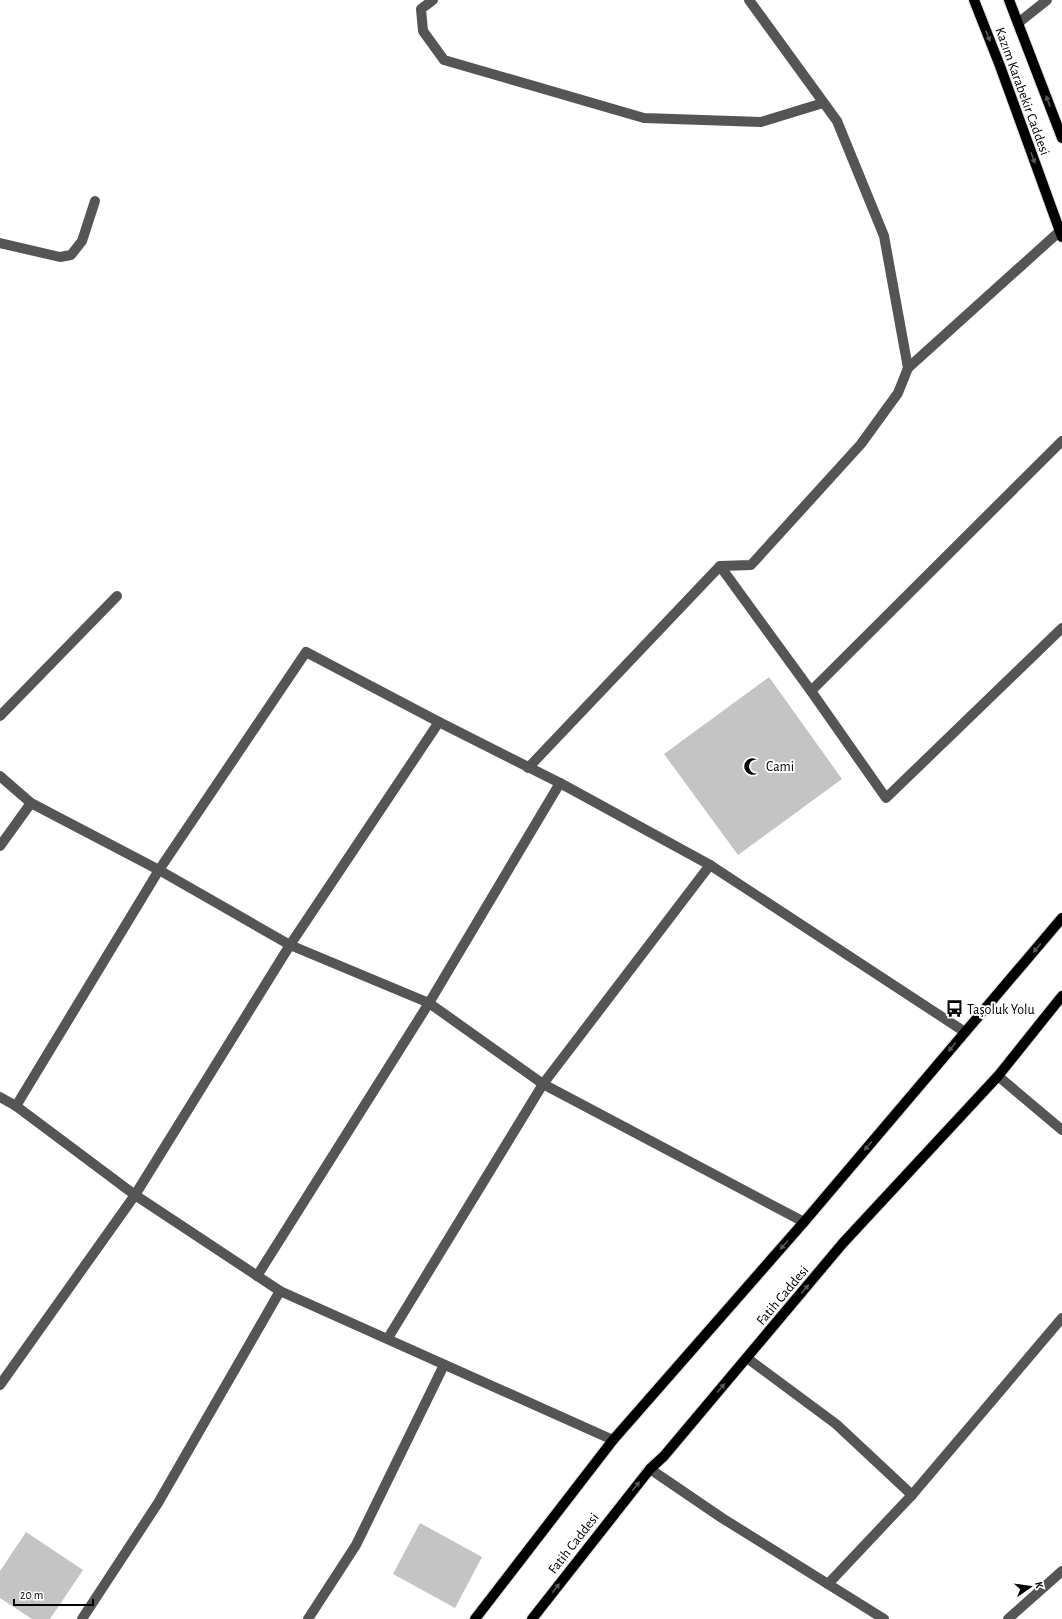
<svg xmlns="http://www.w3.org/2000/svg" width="1062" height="1619" font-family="'Alegreya Sans',sans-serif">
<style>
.building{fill:#c4c4c4}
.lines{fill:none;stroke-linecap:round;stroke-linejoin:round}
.major-casing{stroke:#dbdbdb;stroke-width:12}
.minor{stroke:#555;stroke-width:10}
.major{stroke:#000;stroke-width:10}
.oneway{fill:#595959}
.labels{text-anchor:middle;stroke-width:4;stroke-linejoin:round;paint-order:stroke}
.street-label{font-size:14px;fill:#000;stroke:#fff}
.poi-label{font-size:14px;fill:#000;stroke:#fff;text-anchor:start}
</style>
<rect width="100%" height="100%" fill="#fff"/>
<g class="building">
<path d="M769,677L842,779L738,855L664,754Z"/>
<path d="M420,1523L482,1557L455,1608L393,1574Z"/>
<path d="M26,1532L83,1570L50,1619H32L0,1598V1571Z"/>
</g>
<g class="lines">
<defs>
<g id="major">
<path d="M974,0L1000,66L1062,237"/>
<path d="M1009,0L1062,138"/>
<path d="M475,1619L613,1440L804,1222L1062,918"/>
<path d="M532,1619L650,1469L664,1456L843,1243L998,1076L1062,996"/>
</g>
</defs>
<use href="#major" class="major-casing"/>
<g class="minor">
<path d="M433,0L421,9L423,31L444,60L644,118L761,122L823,103"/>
<path d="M749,0L837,121L884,236L908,368L1060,231"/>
<path d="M1018,23L1047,0"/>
<path d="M0,243L60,257L71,255L82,241L95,201"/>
<path d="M720,566L751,565L861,444L898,393L908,368"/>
<path d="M811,691L1062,441"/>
<path d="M0,716L117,596"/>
<path d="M528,768L720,566L811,691L886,798L1062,628"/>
<path d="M0,776L31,803L159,870L290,945L429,1003L543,1084L804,1222"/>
<path d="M0,846L31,803"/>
<path d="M998,1076L1062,1130"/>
<path d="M0,1097L16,1106L135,1195L280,1291L613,1440"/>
<path d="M16,1106L159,870L306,652L439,722L560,783L710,865L965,1032"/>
<path d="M257,1276L429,1003L560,783"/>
<path d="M388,1338L543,1084L710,865"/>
<path d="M747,1358L836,1424L912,1495"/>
<path d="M0,1385L135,1195L290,945L439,722"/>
<path d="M650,1469L722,1518L884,1619"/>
<path d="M828,1584L912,1495L1062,1318"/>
<path d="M82,1619L158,1503L280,1291"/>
<path d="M308,1619L356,1545L444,1365"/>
<path d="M1008,1619L1062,1571"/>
</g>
<use href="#major" class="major"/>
</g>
<defs><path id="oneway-solid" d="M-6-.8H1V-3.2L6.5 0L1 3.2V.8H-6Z"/></defs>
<g class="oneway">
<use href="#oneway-solid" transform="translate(988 36) rotate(68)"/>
<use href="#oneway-solid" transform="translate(1048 101) rotate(-111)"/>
<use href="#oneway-solid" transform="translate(1033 158) rotate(70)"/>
<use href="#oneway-solid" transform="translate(1037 948) rotate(131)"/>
<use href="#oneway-solid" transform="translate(952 1047) rotate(130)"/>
<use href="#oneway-solid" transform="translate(868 1146) rotate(130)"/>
<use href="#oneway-solid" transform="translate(784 1245) rotate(131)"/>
<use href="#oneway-solid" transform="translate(805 1289) rotate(-50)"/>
<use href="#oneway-solid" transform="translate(721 1388) rotate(-50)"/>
<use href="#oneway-solid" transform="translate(636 1486) rotate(-52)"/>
<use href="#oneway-solid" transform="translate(556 1588) rotate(-52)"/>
</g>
<defs>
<symbol id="mosque-bare" viewBox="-9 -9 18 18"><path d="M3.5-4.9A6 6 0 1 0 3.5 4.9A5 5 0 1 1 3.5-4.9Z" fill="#000" stroke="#fff" stroke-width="2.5" paint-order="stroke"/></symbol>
<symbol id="bus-bare" viewBox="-9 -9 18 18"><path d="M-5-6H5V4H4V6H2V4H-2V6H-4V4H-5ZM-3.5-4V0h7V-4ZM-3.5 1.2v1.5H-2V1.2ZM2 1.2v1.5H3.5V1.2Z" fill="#000" stroke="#fff" stroke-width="2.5" paint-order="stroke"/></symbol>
</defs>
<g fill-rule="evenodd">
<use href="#mosque-bare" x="740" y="754" width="25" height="25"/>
<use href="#bus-bare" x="942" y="996" width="25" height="25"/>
</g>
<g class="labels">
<g class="street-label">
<text transform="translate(1023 91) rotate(70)" y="5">Kazım Karabekir Caddesi</text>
<text transform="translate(782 1295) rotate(-50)" y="5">Fatih Caddesi</text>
<text transform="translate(573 1543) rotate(-52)" y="5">Fatih Caddesi</text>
</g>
<g class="poi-label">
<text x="766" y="771">Cami</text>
<text x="967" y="1014">Taşoluk Yolu</text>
</g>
</g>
<g transform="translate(1030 1587) rotate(77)" stroke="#ffffff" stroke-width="3" paint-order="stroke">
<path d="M0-3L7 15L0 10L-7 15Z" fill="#000000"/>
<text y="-6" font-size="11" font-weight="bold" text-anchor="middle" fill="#000000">K</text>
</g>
<path d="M14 1599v6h79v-6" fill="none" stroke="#000000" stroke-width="2"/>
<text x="20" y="1599" font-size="12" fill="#000000" stroke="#ffffff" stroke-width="3" paint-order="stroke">20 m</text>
</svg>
